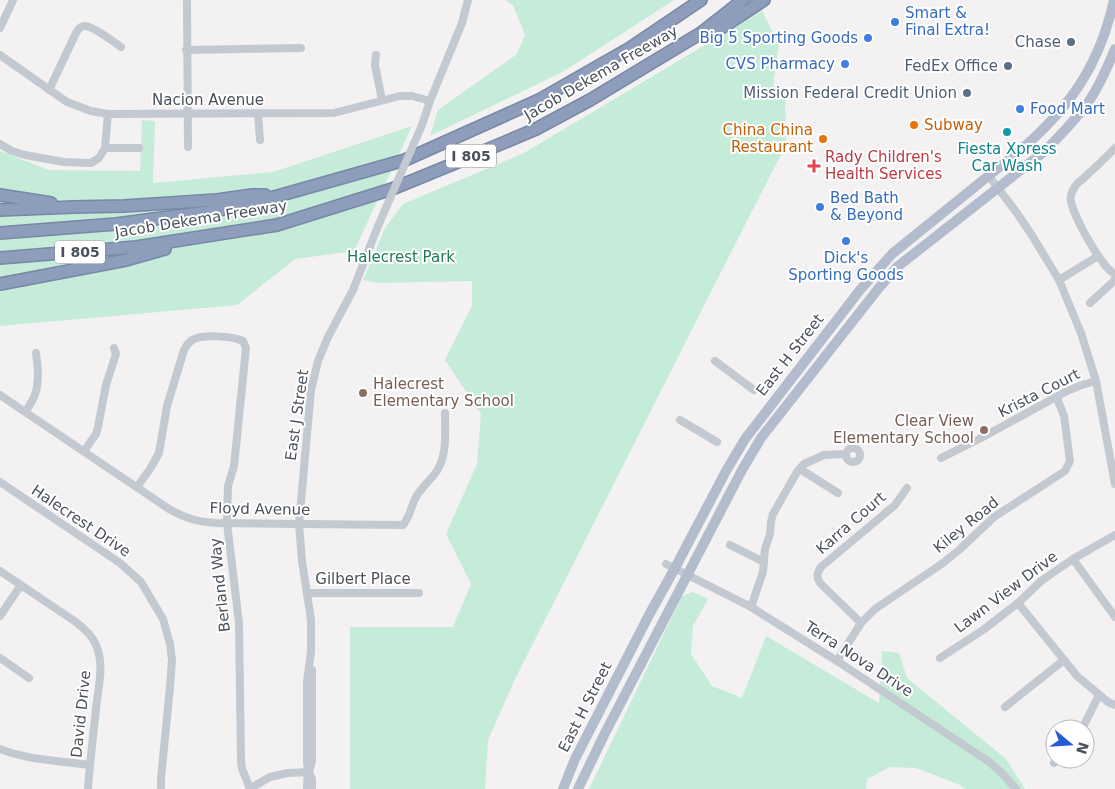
<svg xmlns="http://www.w3.org/2000/svg" width="1115" height="789" font-family="'DejaVu Sans',sans-serif">
<style>
.green{fill:#c4ecd9}
.lines{fill:none;stroke-linecap:round;stroke-linejoin:round}
.highway-casing{stroke:#7888a6;stroke-width:14}
.minor{stroke:#c3c9d1;stroke-width:8}
.major{stroke:#b3bccd;stroke-width:10}
.highway{stroke:#8d9dbb;stroke-width:11}
.minor-bridge{stroke:#c3c9d1;stroke-width:8}
.shop-dot{fill:#3f7fe0;stroke:#fff;stroke-width:2}
.service-dot{fill:#5c6f8a;stroke:#fff;stroke-width:2}
.food-dot{fill:#e8710a;stroke:#fff;stroke-width:2}
.culture-dot{fill:#0f9aa8;stroke:#fff;stroke-width:2}
.health-dot{fill:#e0444e;stroke:#fff;stroke-width:2}
.education-dot{fill:#8d6e63;stroke:#fff;stroke-width:2}
.labels{text-anchor:middle;stroke-width:4;stroke-linejoin:round;paint-order:stroke}
.shield{fill:#fff;stroke:#80858d;stroke-width:1}
.shield-label{font-size:14px;font-weight:bold;fill:#4a515c}
.shop-label{font-size:15px;fill:#366cbe;stroke:#fff;text-anchor:start}
.service-label{font-size:15px;fill:#4e5e75;stroke:#fff;text-anchor:end}
.street-label{font-size:15px;fill:#4a515c;stroke:#fff}
.food-label{font-size:15px;fill:#c56008;stroke:#fff;text-anchor:start}
.culture-label{font-size:15px;fill:#0d838f;stroke:#fff}
.health-label{font-size:15px;fill:#be3a42;stroke:#fff;text-anchor:start}
.park-label{font-size:15px;fill:#207959;stroke:#fff}
.education-label{font-size:15px;fill:#785e54;stroke:#fff;text-anchor:start}
</style>
<rect width="100%" height="100%" fill="#f3f1f1"/>
<g class="green">
<path d="M505,0H674L564,71L430,136L438,110L517,54L525,35L513,5Z"/>
<path d="M762,11L779,44L773,86L785,89L786,145L752,211L516,677L488,740L485,789H350V627H453L471,584L446,534L477,464L481,414L445,360L472,306V281L379,283L363,280L385,228L403,204L524,153Z"/>
<path d="M142,120L155,121L153,183L273,172L412,126L354,251L295,259L237,305L0,326V151L49,170L140,171Z"/>
<path d="M693,592L708,599L693,626L691,654L712,686L742,698L766,636L879,703L882,651L899,653L907,678L1006,759L1025,789H965L960,785L916,768L890,767L867,779L866,789H589L682,596Z"/>
</g>
<g class="lines">
<defs>
<g id="highway">
<path d="M708,31L723,27L764,0"/>
<path d="M0,195L51,203"/>
<path d="M0,210L74,207L124,206L217,200L252,195H265"/>
<path d="M0,233L116,224L215,211L260,201L405,160L539,100L630,48L701,0"/>
<path d="M0,258L136,247L277,225L392,189L458,162L536,129L590,100L701,33L743,0"/>
<path d="M0,284L126,260L165,249"/>
</g>
</defs>
<use href="#highway" class="highway-casing"/>
<g class="minor">
<path d="M187,0L188,147"/>
<path d="M0,28L13,0"/>
<path d="M186,50L301,48"/>
<path d="M0,55L67,102L91,111L108,114L334,113L400,96H412L430,101"/>
<path d="M376,55L375,65L382,100"/>
<path d="M49,90L76,33C78,29 80,26 85,26C93,26 114,42 121,47"/>
<path d="M258,114L260,140"/>
<path d="M422,125L430,101L462,23L468,0"/>
<path d="M0,144L12,151L25,155L64,162L91,163L99,158L105,148L108,114"/>
<path d="M105,148H139"/>
<path d="M1115,148C1106,157 1097,166 1087,175C1084,179 1079,181 1076,185C1074,188 1071,193 1071,196C1067,207 1103,270 1115,274"/>
<path d="M988,175L1017,213L1033,237L1059,280L1081,333L1096,381L1115,484"/>
<path d="M1059,280L1098,256"/>
<path d="M1090,303L1114,281L1115,278"/>
<path d="M715,361L754,390"/>
<path d="M0,395L169,509C185,518 197,522 216,523L403,525C410,517 411,506 416,497C421,489 427,483 433,476C448,460 445,433 445,413"/>
<path d="M26,412C28,407 32,402 34,397C40,384 38,366 36,353"/>
<path d="M680,420L717,442"/>
<circle cx="853" cy="455" r="7"/>
<path d="M84,451L96,434L98,427L106,385L116,354L114,348"/>
<path d="M941,458L981,438L1067,391L1082,385L1096,381"/>
<path d="M800,469L838,493"/>
<path d="M0,482L120,563L141,582L163,619L170,644L172,660L170,687L161,778V789"/>
<path d="M137,487L150,469L159,453L167,406L184,350C186,346 188,343 192,340C202,334 232,336 243,341L246,348L234,466L228,486L227,523L239,623L241,760L242,769L250,788"/>
<path d="M730,545L764,562"/>
<path d="M1073,559L1115,617"/>
<path d="M666,564L751,607L837,661L988,761L1002,773L1016,789"/>
<path d="M0,571L76,622C84,629 92,635 96,645C105,666 98,687 96,709C93,736 90,762 88,789"/>
<path d="M307,593H419"/>
<path d="M1018,603L1077,676L1108,702L1115,705"/>
<path d="M751,607L763,572L765,549L770,534L771,522L773,514L797,472L804,464L824,455L846,454"/>
<path d="M0,616L21,585"/>
<path d="M861,623L820,583C816,577 817,573 821,567L895,505L907,488"/>
<path d="M0,658L29,678"/>
<path d="M940,658L983,630L1018,603L1041,581L1073,559L1115,535"/>
<path d="M837,661L861,623L875,609L943,563L959,550L994,517L1065,471L1070,461L1064,416L1057,398"/>
<path d="M312,670V761L309,772L312,779V789"/>
<path d="M1005,707L1064,660"/>
<path d="M1082,729L1099,695"/>
<path d="M0,749C28,760 60,761 90,765"/>
<path d="M1054,763L1058,759"/>
<path d="M249,789L270,777L288,773L309,772"/>
<path d="M307,789C307,779 309,773 307,763V681L311,652V620L302,561L299,524L311,390L318,361L328,337L353,290L378,226"/>
</g>
<g class="major">
<path d="M563,789L575,759L649,615L675,568L726,471L745,439L860,290L892,254L1024,147C1072,105 1100,63 1114,0"/>
<path d="M578,789L604,735L742,470L761,438L878,289L897,267L1045,151C1061,134 1078,118 1091,98C1101,83 1108,66 1115,49"/>
</g>
<use href="#highway" class="highway"/>
<path class="minor-bridge" d="M378,226L422,125"/>
</g>
<g class="shop-dot">
<circle cx="895" cy="22" r="5"/>
<circle cx="868" cy="38" r="5"/>
<circle cx="845" cy="64" r="5"/>
<circle cx="1020" cy="109" r="5"/>
<circle cx="820" cy="207" r="5"/>
<circle cx="846" cy="241" r="5"/>
</g>
<g class="service-dot">
<circle cx="1071" cy="42" r="5"/>
<circle cx="1008" cy="66" r="5"/>
<circle cx="967" cy="93" r="5"/>
</g>
<g class="food-dot">
<circle cx="914" cy="125" r="5"/>
<circle cx="823" cy="139" r="5"/>
</g>
<circle class="culture-dot" cx="1007" cy="132" r="5"/>
<path class="health-dot" d="M811.5 158.5h5v5h5v5h-5v5h-5v-5h-5v-5h5z"/>
<g class="education-dot">
<circle cx="363" cy="393" r="5"/>
<circle cx="984" cy="430" r="5"/>
</g>
<g class="labels">
<g class="shield">
<rect x="446" y="144.5" width="50" height="23" rx="4"/>
<rect x="55" y="240.5" width="50" height="23" rx="4"/>
</g>
<g class="shield-label">
<text x="471" y="161">I 805</text>
<text x="80" y="257">I 805</text>
</g>
<g class="shop-label">
<text x="905" y="18">Smart &amp;<tspan x="905" dy="17">Final Extra!</tspan></text>
<text x="858" y="43" text-anchor="end">Big 5 Sporting Goods</text>
<text x="835" y="69" text-anchor="end">CVS Pharmacy</text>
<text x="1030" y="114">Food Mart</text>
<text x="830" y="203">Bed Bath<tspan x="830" dy="17">&amp; Beyond</tspan></text>
<text x="846" y="263" text-anchor="middle">Dick's<tspan x="846" dy="17">Sporting Goods</tspan></text>
</g>
<g class="service-label">
<text x="1061" y="47">Chase</text>
<text x="998" y="71">FedEx Office</text>
<text x="957" y="98">Mission Federal Credit Union</text>
</g>
<g class="street-label">
<text transform="translate(601 73) rotate(-30)" y="5">Jacob Dekema Freeway</text>
<text x="208" y="105">Nacion Avenue</text>
<text transform="translate(201 219) rotate(-9)" y="5">Jacob Dekema Freeway</text>
<text transform="translate(790 355) rotate(-52)" y="5">East H Street</text>
<text transform="translate(1039 393) rotate(-27)" y="5">Krista Court</text>
<text transform="translate(297 415) rotate(-82)" y="5">East J Street</text>
<text transform="translate(260 509) rotate(1)" y="5">Floyd Avenue</text>
<text transform="translate(81 521) rotate(34)" y="5">Halecrest Drive</text>
<text transform="translate(851 523) rotate(-41)" y="5">Karra Court</text>
<text transform="translate(966 525) rotate(-39)" y="5">Kiley Road</text>
<text x="363" y="584">Gilbert Place</text>
<text transform="translate(220 585) rotate(-96)" y="5">Berland Way</text>
<text transform="translate(1006 592) rotate(-37)" y="5">Lawn View Drive</text>
<text transform="translate(859 659) rotate(33)" y="5">Terra Nova Drive</text>
<text transform="translate(585 707) rotate(-63)" y="5">East H Street</text>
<text transform="translate(81 714) rotate(-84)" y="5">David Drive</text>
</g>
<g class="food-label">
<text x="924" y="130">Subway</text>
<text x="813" y="135" text-anchor="end">China China<tspan x="813" dy="17">Restaurant</tspan></text>
</g>
<g class="culture-label">
<text x="1007" y="154">Fiesta Xpress<tspan x="1007" dy="17">Car Wash</tspan></text>
</g>
<g class="health-label">
<text x="825" y="162">Rady Children's<tspan x="825" dy="17">Health Services</tspan></text>
</g>
<g class="park-label">
<text x="401" y="262">Halecrest Park</text>
</g>
<g class="education-label">
<text x="373" y="389">Halecrest<tspan x="373" dy="17">Elementary School</tspan></text>
<text x="974" y="426" text-anchor="end">Clear View<tspan x="974" dy="17">Elementary School</tspan></text>
</g>
</g>
<g transform="translate(1070 744) rotate(108)"><circle r="24" fill="#ffffff" stroke="#b7b9be"/>
<path d="M0-4L9 19L0 12L-9 19Z" fill="#295cd4"/>
<text y="-8" font-size="14" font-weight="bold" text-anchor="middle" fill="#4a515c">N</text>
</g>
</svg>
